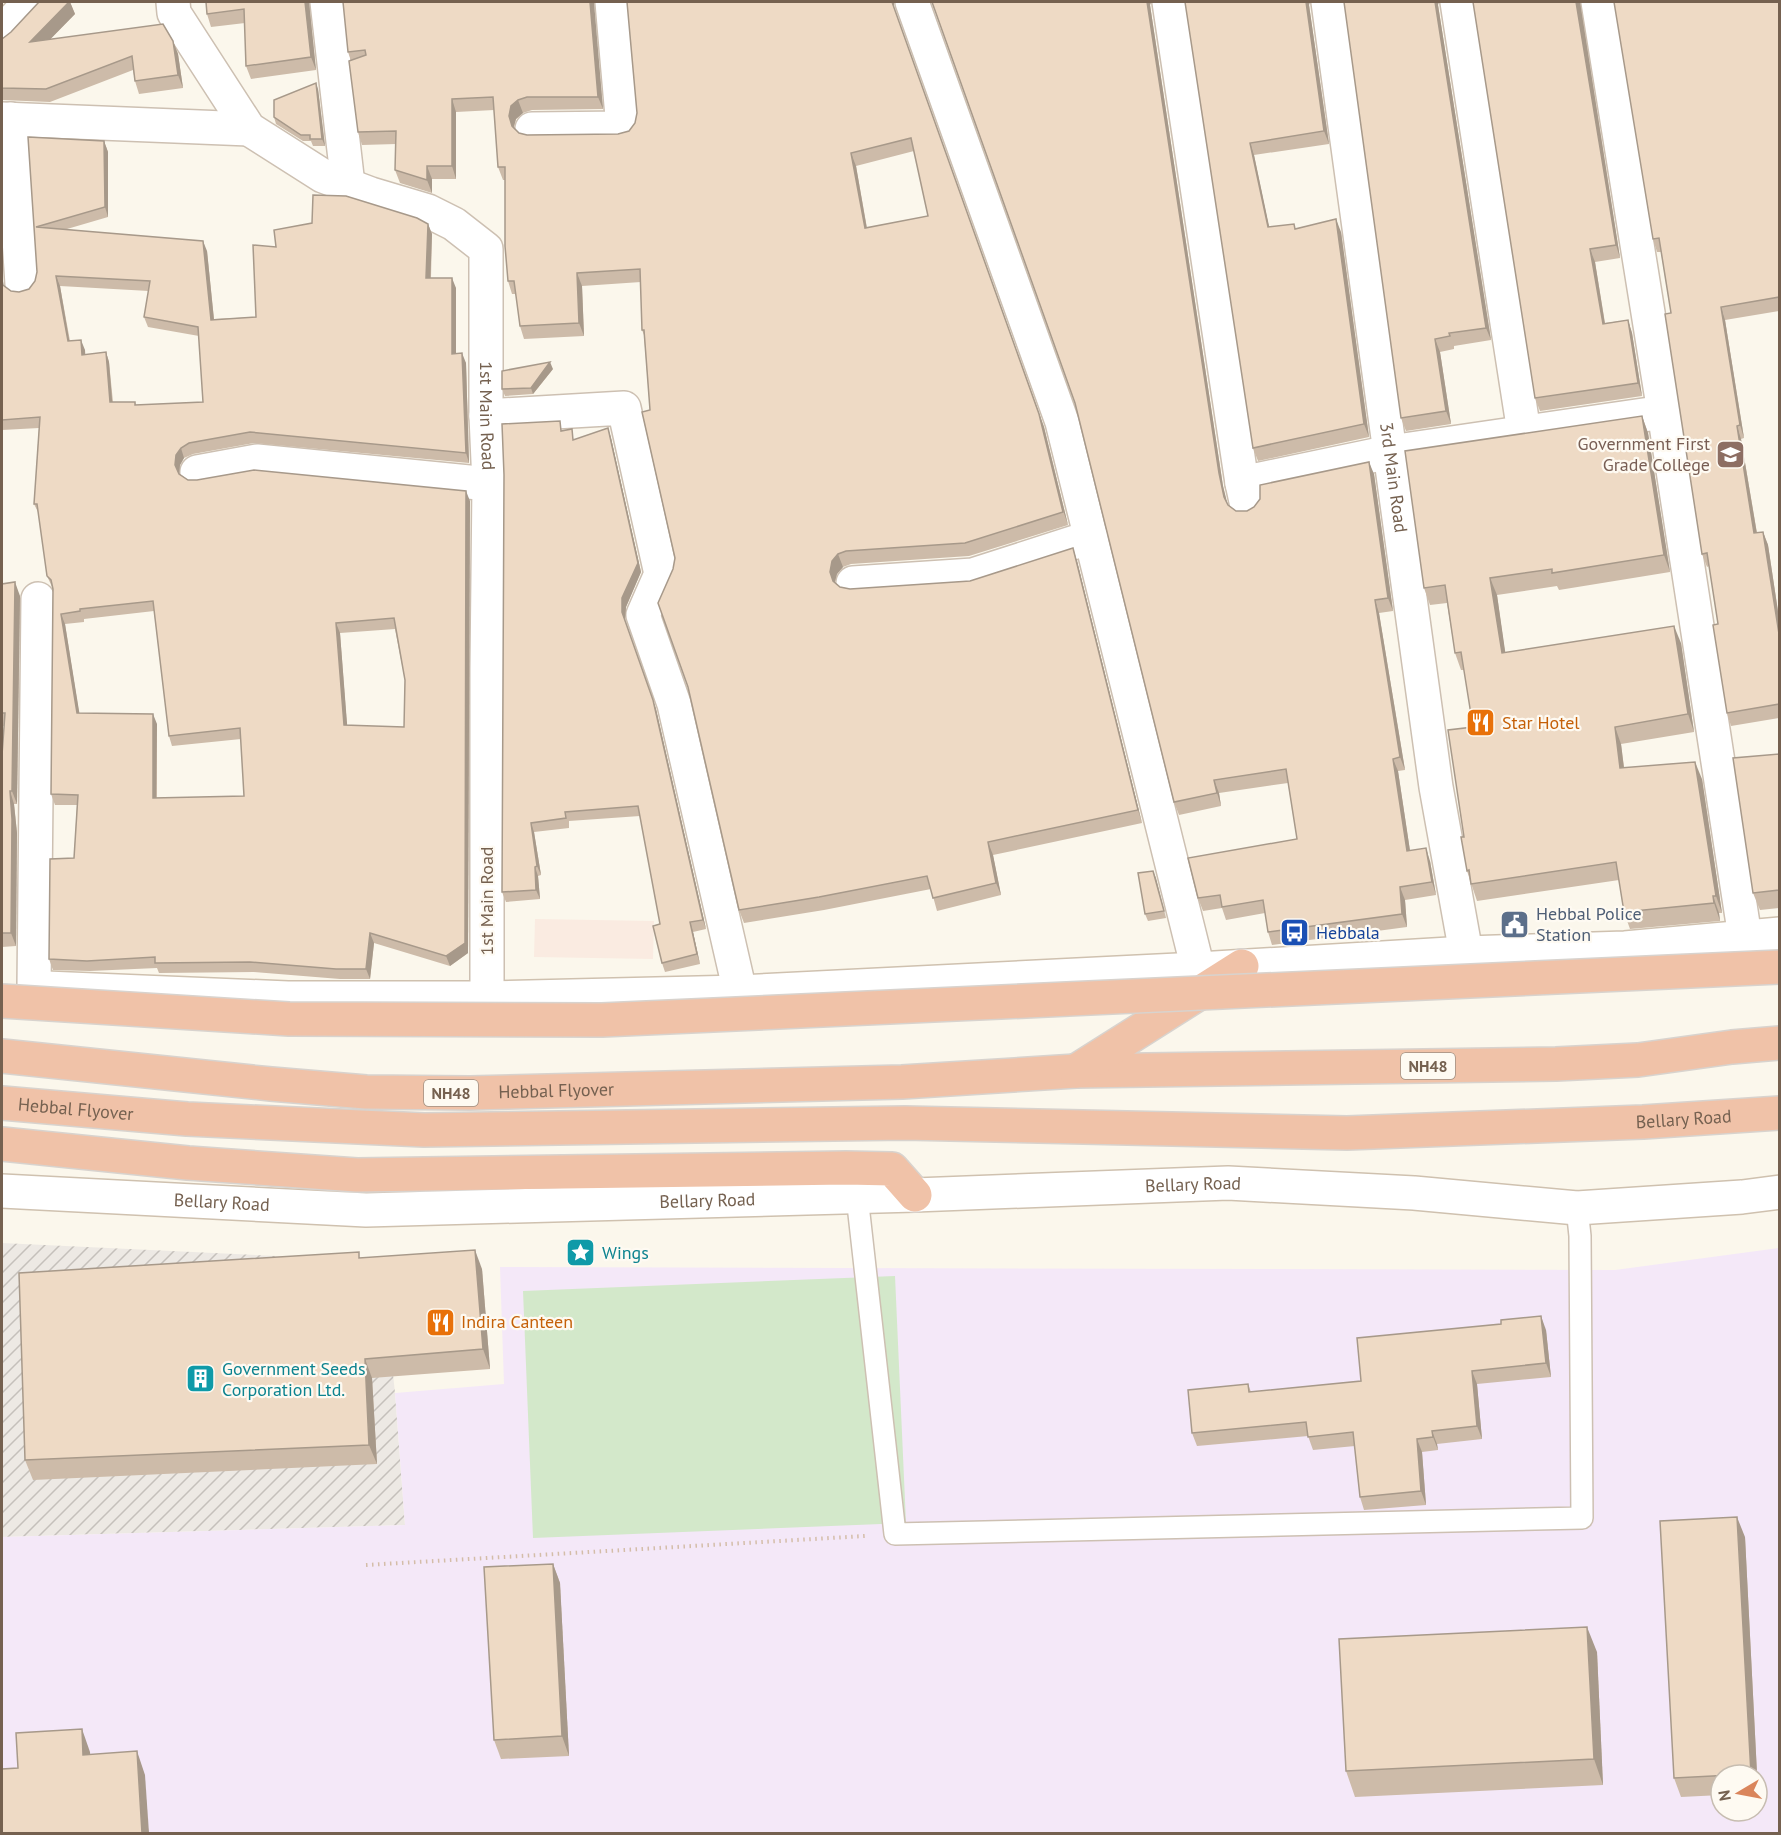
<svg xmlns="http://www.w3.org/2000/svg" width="1781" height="1835" font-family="'PT Sans',sans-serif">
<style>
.commercial{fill:#faebe1}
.industrial{fill:url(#industrial-furrows)}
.education{fill:#f4e8f8;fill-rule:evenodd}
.park{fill:#d3e8ca}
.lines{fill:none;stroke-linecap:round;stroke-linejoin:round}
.lane-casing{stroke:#cdc0b2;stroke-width:24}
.street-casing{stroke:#cdc0b2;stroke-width:36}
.secondary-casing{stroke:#cfc1af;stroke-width:36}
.highway-casing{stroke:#d8d3ce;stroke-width:36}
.path{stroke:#d4bda8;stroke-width:4;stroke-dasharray:1.5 4.5;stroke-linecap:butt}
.lane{stroke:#fff;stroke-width:21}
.street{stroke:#fff;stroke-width:33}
.secondary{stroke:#fff;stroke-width:33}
.highway{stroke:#f0c2a8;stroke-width:33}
.highway-bridge-casing{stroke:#d8d3ce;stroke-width:36;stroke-linecap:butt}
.highway-bridge{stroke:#f0c2a8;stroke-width:33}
.wall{fill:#cdbba9;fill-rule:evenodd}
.shaded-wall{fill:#a7998a}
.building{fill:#eedac5;stroke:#a7998a;stroke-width:1.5;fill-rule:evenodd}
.labels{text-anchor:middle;stroke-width:4.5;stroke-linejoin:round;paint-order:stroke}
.shield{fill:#fefaf2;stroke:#9e8f81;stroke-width:1.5}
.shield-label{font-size:16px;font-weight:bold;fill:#756150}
.street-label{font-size:18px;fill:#756150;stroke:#fefaf2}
.education-label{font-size:18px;fill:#785e54;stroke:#fefaf2;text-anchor:end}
.food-label{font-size:18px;fill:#c56008;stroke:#fefaf2;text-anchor:start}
.service-label{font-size:18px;fill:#4e5e75;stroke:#fefaf2;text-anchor:start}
.transit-label{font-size:18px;fill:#164399;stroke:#fefaf2;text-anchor:start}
.culture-label{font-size:18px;fill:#0d838f;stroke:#fefaf2;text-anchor:start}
</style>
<defs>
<pattern id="industrial-furrows" width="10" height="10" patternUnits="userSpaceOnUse" patternTransform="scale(1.5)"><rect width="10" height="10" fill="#ede9e4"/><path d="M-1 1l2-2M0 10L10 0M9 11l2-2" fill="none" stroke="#c5c0bb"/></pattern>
</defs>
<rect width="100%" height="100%" fill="#fbf7ec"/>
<path class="commercial" d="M535,919L654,921L653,959L534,957Z"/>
<path class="industrial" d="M2,1243L381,1261L395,1393L405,1525L2,1537Z"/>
<path class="education" d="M1779,1248V1833H2V1537L405,1525L395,1393L504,1384L500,1267L1615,1270ZM1721,1775H1757V1811H1721Z"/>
<path class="park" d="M895,1276L906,1523L533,1538L523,1291Z"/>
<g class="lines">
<defs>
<path id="lane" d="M857,1196L895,1534L1582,1518L1580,1236L1577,1208"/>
<g id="street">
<path id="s1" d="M173,2L174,13L249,129L323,176L371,194L428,211L454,224L486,249V416L489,484L487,668V998"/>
<path d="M327,2L348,185"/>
<path d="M912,2L1062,422L1198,969"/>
<path d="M1169,2L1242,483L1247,506"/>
<path id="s2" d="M1328,2L1436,787L1466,953"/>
<path d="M1457,2L1524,432"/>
<path d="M1598,2L1664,412L1745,937"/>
<path d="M2,119L249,129"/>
<path d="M11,119L22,284"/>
<path d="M532,129L623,128L612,2"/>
<path d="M486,416L624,408L661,574L643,615L674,704L740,992"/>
<path d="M197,472L257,461L489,484"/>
<path d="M1242,483L1390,452L1664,412"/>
<path d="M853,583L973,575L1091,537"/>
<path d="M34,988L38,599"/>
</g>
<g id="secondary">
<path d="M2,32L30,2"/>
<path d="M46,988L288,998H487L740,992L1198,969L1466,953L1625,948L1780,934"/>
<path id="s3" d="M2,1191L366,1210L915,1195L1228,1183L1414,1193L1577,1208L1742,1197L1780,1192"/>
</g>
<g id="highway">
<path id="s4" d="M2,1056L271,1084L366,1092L470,1093L902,1082L1076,1071L1556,1064L1638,1060L1732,1047L1780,1043"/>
<path d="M1076,1071L1242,966"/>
<path id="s5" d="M2,1103L187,1119L424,1130L905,1123L1347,1133L1643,1122L1780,1113"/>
<path d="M2,1144L188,1163L357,1175L846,1168L892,1169L915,1195"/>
</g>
</defs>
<use href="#lane" class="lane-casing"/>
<use href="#street" class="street-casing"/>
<use href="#secondary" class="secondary-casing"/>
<use href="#highway" class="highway-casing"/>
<path class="path" d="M366,1565L865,1536"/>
<use href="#lane" class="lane"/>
<use href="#street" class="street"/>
<use href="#secondary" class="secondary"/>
<use href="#highway" class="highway"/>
<defs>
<path id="highway-bridge" d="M2,1001L289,1019L602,1020L1780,967"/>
</defs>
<use href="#highway-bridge" class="highway-bridge-casing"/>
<use href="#highway-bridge" class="highway-bridge"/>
</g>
<g class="wall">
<path d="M39,2H70L75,14L50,39L173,41L178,54L183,88L139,94L135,81L133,70L50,102L2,100V39L11,32Z"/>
<path d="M206,2H309L316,70L251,79L246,66L245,23L211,27L207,14Z"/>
<path d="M627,2H894V8L1044,427L1068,525L969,556L851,564L843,567L837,574L835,582L840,587L850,589L970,581L1077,561L1142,823L993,855L1001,895L937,911L931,889L824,910L744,923L739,910L673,569L675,558L650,410L644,335L642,330L641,282L582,286L584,336L524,339L520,326L516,294H512L508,281L505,180H503L498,167L494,110L456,112V179H432V193L400,183L395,170L396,144L362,145L358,132L351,61L348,52L593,4L603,109L532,110L523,113L516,119L514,128L519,133L527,135L618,134L629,131L635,123L637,113ZM914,151L928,216L867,228L856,166Z"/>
<path d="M932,2H1151L1150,5L1223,486L1227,504L1236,511H1247L1374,474L1393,611L1379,613L1405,770L1398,771L1410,851L1430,861L1436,895L1405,900L1407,927L1272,945L1268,932L1265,913L1226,920L1222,908L1203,911L1198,898L1297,839L1288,783L1219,793L1221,806L1179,815L1174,802L1075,403Z"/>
<path d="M1185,2L1309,5L1329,144L1254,155L1269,227L1341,232L1369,437L1258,461L1253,448Z"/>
<path d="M1473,2H1580L1620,258L1595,262L1605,323L1628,320L1632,333L1642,396L1540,411L1535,398Z"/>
<path d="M1779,2V311L1725,320L1744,438L1741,439L1757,533L1763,532L1768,545L1779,618V718L1731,726L1727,713L1718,624L1709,566L1707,567L1702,554L1671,313L1661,252H1657L1653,239Z"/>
<path d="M1438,5L1491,340L1454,346V349L1440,352L1451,424L1406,431L1401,418Z"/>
<path d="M318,89L325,146H313L311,141H303L276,124L274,117Z"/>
<path d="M28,137L104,141L108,152V217L67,229L207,251L214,319L256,317L276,247L428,224L432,234L431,278L456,288V354L466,363L469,463L254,443L193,454L184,458L180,465L179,473L188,480L470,501L468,953L450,966L374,943L370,979H340L254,972L159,973L157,968L90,971L53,970L49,959L74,858L77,805H55L51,794L53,589L47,576L39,514L34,504L39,428L2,430V258L3,285L11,291L19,292L29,289L35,281L37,272ZM60,286L149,291L144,317L148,327L199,336L203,402L136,405L135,402H113L109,362L106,352L85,355V350L70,341ZM154,611L169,736L172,746L241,739L244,796L157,798V724L79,713L65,624L84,622V619ZM395,629L405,680L404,727L347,726L340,633Z"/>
<path d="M553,369L533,394L505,396L502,389Z"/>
<path d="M1642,416L1648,433L1670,572L1559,590L1557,586L1497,595L1505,653L1681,643L1694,732L1621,744L1624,767L1702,779L1722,913H1719L1720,921L1630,929L1624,912L1619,880L1477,901L1467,871L1464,837L1473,727L1464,670H1461L1455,653L1447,603L1430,605L1424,588Z"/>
<path d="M608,428L611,438L641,572L626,607L625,621L656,709L706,929L693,932L700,964L665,972L662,963L660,924L640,816L569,821V828L534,832L541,875L538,876L540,899L506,902L502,892L563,431L575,440Z"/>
<path d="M2,584L20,596L17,804H14L17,833L16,946L2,947V755L4,726L2,727Z"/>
<path d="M1779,754V908L1760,910L1753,893Z"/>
<path d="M1153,871L1166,918L1148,921L1145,914Z"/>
<path d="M361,1258L482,1269L490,1369L372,1378L377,1464L33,1480L25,1460Z"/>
<path d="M1546,1330L1551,1377L1477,1384L1482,1439L1437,1444L1438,1450L1422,1452L1426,1505L1364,1510L1360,1497L1355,1446L1313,1450L1308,1436L1197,1446L1192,1433L1248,1384L1251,1392L1361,1381Z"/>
<path d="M1745,1537L1758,1793H1757V1775H1721V1795L1681,1797L1674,1778Z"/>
<path d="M553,1564L560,1583L569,1756L501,1759L494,1740Z"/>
<path d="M1597,1652L1603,1785L1355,1797L1346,1771Z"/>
</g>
<g class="shaded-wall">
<path d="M69,2H70L75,14L35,55L30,42Z"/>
<path d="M305,2H309L316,70L311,57Z"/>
<path d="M590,2H594L603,109L598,97Z"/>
<path d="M892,2H894V8L1044,427L1068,525Z"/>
<path d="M1147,2H1151L1150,5L1223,486L1229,510L1224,497L1219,473Z"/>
<path d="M1306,2H1310L1309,5L1329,144L1324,131Z"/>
<path d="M1435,2H1439L1438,5L1491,340L1486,328Z"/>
<path d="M1576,2H1580L1620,258L1616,245Z"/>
<path d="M173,41L178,54L183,88L178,75Z"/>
<path d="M316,83L318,89L325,146L322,139Z"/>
<path d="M452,99L456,112V179L452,166Z"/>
<path d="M518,100L523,113L516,119L513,129L512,126L509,116L511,106Z"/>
<path d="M104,141L108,152V217L105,207Z"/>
<path d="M1250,143L1254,155L1272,240L1268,227Z"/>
<path d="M851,153L856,166L869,241L865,228Z"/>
<path d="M427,166L432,179V193L427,180Z"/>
<path d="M1336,219L1341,232L1369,437L1364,424Z"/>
<path d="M428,224L432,234L430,288L426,278Z"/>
<path d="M203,241L207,251L215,330L211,320Z"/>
<path d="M1590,249L1595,262L1607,337L1603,324Z"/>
<path d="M2,258L3,285L2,280Z"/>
<path d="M577,273L582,286L584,336L579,323Z"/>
<path d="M56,276L60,286L71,351L68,341Z"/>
<path d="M452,278L456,288V365L452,354Z"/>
<path d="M1721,307L1725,320L1744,438L1740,425Z"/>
<path d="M1628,320L1632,333L1642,396L1638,383Z"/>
<path d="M1435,339L1440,352L1451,424L1446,411Z"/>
<path d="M81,340L85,350L86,365L82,355Z"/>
<path d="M106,352L109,362L113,412L110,402Z"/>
<path d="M462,353L466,363L469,463L466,453Z"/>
<path d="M550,362L553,369L533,394L531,388Z"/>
<path d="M1642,416L1648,433L1670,572L1664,555Z"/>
<path d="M1737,426L1741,439L1759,546L1754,533Z"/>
<path d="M608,428L611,438L641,572L626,607L625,621L656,709L706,929L703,920L622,612Z"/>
<path d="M181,448L184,458L180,465L179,475L175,465L176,455Z"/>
<path d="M1369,462L1374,474L1393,611L1388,598Z"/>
<path d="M466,491L470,501L468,953L450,966L446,956Z"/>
<path d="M1763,532L1768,545L1779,618V634Z"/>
<path d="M1073,548L1077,561L1142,823L1138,810Z"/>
<path d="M838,554L843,567L837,574L834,585L830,572L832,561Z"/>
<path d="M1490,578L1497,595L1508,671L1502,653Z"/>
<path d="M15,582L20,596L17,804L12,791Z"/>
<path d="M1375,600L1379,613L1405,770L1400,757Z"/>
<path d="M61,614L65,624L81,723L77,713Z"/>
<path d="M336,623L340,633L348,736L344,725Z"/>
<path d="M1674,626L1681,643L1694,732L1688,714Z"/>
<path d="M153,714L157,724L156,808L153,798Z"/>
<path d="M1615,727L1621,744L1626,785L1620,768Z"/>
<path d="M1393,759L1398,771L1412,864L1407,851Z"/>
<path d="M1695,762L1702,779L1722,913L1716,896Z"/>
<path d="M1214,780L1219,793L1221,806L1217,793Z"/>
<path d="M10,791L14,804L17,833L16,946L11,933Z"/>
<path d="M531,823L534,832L541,875L537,866Z"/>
<path d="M988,842L993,855L1001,895L996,883Z"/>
<path d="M1426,848L1430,861L1436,895L1432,882Z"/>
<path d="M535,867L538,876L540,899L536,890Z"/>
<path d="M1153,871L1156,878L1166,918L1164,911Z"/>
<path d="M1400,887L1405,900L1407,927L1402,914Z"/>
<path d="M1713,896L1719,913L1720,921L1714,903Z"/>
<path d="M690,922L693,932L700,964L697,954Z"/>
<path d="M370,933L374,943L370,979L366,969Z"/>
<path d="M475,1250L482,1269L490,1369L483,1349Z"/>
<path d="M1541,1316L1546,1330L1551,1377L1546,1363Z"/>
<path d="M365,1359L372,1378L377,1464L369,1445Z"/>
<path d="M1472,1371L1477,1384L1482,1439L1477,1426Z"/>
<path d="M1432,1431L1437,1444L1438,1450L1433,1437Z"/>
<path d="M1417,1439L1422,1452L1426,1505L1421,1491Z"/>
<path d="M1737,1517L1745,1537L1758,1793L1757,1789V1775H1752L1751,1774Z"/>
<path d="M553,1564L560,1583L569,1756L562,1736Z"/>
<path d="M1587,1627L1597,1652L1603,1785L1594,1759Z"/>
<path d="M82,1729L90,1752L92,1778L83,1755Z"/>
<path d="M137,1751L145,1775L149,1833H142Z"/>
</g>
<g class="building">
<path d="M39,2H69L30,42L163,24L173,41L178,75L135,81L132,56L46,89L2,88V39L11,32Z"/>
<path d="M206,2H305L311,57L246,66L244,9L207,14Z"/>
<path d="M343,2H590L598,97H527L518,100L511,106L509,116L512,126L519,133L527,135L618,134L629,131L635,123L637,113L627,2H892L1039,414L1063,512L965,543L846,551L838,554L832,561L830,572L833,581L840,587L850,589L970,581L1073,548L1138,810L988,842L996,883L933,898L927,876L819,897L739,910L688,687L658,603L673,569L675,558L642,412L650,410L644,330H642L640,269L577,273L579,323L520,326L514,281H508L505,246V167H498L493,97L452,99V166H427V180L395,170L396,131L358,132L349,61L366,55L365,50L348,52ZM911,138L928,216L865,228L851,153Z"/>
<path d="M932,2H1147L1219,473L1224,497L1228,505L1236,511H1247L1254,507L1260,499V485L1369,462L1388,598L1375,600L1400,757L1393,759L1407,851L1426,848L1432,882L1400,887L1402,914L1268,932L1263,900L1222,907L1220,895L1198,898L1188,858L1297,839L1286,769L1214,780L1217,793L1174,802L1075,403Z"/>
<path d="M1185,2H1306L1324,131L1250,143L1268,227L1294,224L1295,229L1336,219L1364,424L1253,448Z"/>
<path d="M1344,2H1435L1486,328L1449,333L1450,336L1435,339L1446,411L1401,418Z"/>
<path d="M1473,2H1576L1616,245L1590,249L1603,324L1628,320L1638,383L1535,398Z"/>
<path d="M1614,2H1779V297L1721,307L1740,425L1737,426L1754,533L1763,532L1779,634V704L1727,713L1713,625L1718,624L1707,553L1702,554L1665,314L1671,313L1659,238L1653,239Z"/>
<path d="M316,83L322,139H310V135H301L274,117V100Z"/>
<path d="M28,137L104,141L105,207L36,227L203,241L211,320L256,317L253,245L276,247L274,230L312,223L313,195L346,196L417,218L428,224L426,278H452V354L462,353L466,453L250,432L189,443L181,448L176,455L175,465L179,474L188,480H197L254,470L466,491L465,943L446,956L370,933L366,969H336L250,962L155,963V957L87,961L49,959L50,859L74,858L78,795L51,794L53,589L51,580L47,576L37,504H34L40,417L2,420V280L3,285L11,291L19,292L29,289L35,281L37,272ZM56,276L150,281L144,317L198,327L203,402L135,405V402H110L106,352L82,355L81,340L68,341ZM153,601L169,736L240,728L244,796L153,798V714L77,713L61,614L80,611V609ZM394,618L405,680L404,727L344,725L336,623Z"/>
<path d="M550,362L531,388L502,389V371Z"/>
<path d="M1642,416L1664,555L1552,573V569L1490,578L1502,653L1674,626L1688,714L1615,727L1620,768L1695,762L1716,896H1713L1714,903L1624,912L1616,862L1471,884L1469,870L1467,871L1461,837H1464L1448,730L1473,727L1461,652L1455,653L1445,585L1424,588L1405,451Z"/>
<path d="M560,421L561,431L572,429L573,440L608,428L638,563L622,598V612L653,700L703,920L690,922L697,954L662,963L653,926L660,924L638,806L565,812L566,818L531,823L537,866L535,867L536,890L502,892L504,475L502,424Z"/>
<path d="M15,582L12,791H10L12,819L11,933H2V755L5,713H2V584Z"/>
<path d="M1779,754V890L1753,893L1733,758Z"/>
<path d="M1153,871L1164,911L1145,914L1138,873Z"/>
<path d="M475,1250L483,1349L365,1359L369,1445L25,1460L19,1273L359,1252V1258Z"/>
<path d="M1541,1316L1546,1363L1472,1371L1477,1426L1432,1431L1433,1437L1417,1439L1421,1491L1360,1497L1353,1432L1308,1437L1306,1422L1192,1433L1188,1390L1248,1384L1249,1392L1361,1381L1357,1338L1501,1324V1320Z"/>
<path d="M1737,1517L1751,1774L1674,1778L1660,1521Z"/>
<path d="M553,1564L562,1736L494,1740L484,1567Z"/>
<path d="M1587,1627L1594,1759L1346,1771L1339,1639Z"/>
<path d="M82,1729L83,1755L137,1751L142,1833H2V1769L18,1768L16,1733Z"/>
</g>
<defs>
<symbol id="university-square" viewBox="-11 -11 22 22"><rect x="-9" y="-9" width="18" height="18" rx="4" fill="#8d6e63" stroke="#fefaf2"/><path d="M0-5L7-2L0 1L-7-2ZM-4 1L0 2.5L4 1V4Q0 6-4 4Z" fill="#fff"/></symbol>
<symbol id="restaurant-square" viewBox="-11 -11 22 22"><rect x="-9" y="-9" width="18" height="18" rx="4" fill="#e8710a" stroke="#fefaf2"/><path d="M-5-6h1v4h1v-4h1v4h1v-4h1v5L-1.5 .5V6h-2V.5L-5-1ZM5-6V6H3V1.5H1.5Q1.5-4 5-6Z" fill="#fff"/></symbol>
<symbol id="civic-square" viewBox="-11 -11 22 22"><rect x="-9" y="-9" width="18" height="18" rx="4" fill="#5c6f8a" stroke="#fefaf2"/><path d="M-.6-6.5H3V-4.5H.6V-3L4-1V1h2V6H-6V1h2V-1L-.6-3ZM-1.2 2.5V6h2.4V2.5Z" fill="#fff"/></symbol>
<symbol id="bus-square" viewBox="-11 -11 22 22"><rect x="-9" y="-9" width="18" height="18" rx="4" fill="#1a4fb4" stroke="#fefaf2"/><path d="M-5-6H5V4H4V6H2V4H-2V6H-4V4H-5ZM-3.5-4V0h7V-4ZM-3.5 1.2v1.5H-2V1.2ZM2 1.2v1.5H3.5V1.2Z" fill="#fff"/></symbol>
<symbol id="sight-square" viewBox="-11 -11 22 22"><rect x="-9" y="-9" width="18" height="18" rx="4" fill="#0f9aa8" stroke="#fefaf2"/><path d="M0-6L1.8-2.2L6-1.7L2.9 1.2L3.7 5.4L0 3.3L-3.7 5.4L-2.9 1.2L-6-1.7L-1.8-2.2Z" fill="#fff"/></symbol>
<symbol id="building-square" viewBox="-11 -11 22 22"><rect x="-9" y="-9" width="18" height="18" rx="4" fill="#0f9aa8" stroke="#fefaf2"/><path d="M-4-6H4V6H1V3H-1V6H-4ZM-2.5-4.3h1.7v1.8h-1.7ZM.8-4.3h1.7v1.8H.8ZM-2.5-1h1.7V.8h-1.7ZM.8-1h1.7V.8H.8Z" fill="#fff"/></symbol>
</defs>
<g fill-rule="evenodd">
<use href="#university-square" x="1714" y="438" width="33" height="33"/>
<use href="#restaurant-square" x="1464" y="706" width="33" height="33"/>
<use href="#civic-square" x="1498" y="908" width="33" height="33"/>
<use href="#bus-square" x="1278" y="916" width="33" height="33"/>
<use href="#sight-square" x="564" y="1236" width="33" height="33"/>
<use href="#restaurant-square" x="424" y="1306" width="33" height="33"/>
<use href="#building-square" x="184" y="1362" width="33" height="33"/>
</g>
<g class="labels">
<g class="shield">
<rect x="1401" y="1053" width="54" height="26" rx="4.5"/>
<rect x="424" y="1080" width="54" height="26" rx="4.5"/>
</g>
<g class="shield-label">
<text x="1428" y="1072">NH48</text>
<text x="451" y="1099">NH48</text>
</g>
<g class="street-label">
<text dy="6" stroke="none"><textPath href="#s1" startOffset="584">1st Main Road</textPath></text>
<text dy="6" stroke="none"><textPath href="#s2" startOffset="480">3rd Main Road</textPath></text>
<text transform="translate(487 901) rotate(-90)" y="6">1st Main Road</text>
<text dy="6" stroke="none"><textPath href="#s4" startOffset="556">Hebbal Flyover</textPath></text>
<text dy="6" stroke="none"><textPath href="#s5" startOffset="74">Hebbal Flyover</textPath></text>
<text dy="6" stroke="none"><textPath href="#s5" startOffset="1683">Bellary Road</textPath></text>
<text dy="6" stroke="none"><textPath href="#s3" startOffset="1192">Bellary Road</textPath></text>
<text dy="6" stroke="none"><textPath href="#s3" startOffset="706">Bellary Road</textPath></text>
<text dy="6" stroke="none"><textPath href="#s3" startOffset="220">Bellary Road</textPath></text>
</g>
<g class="education-label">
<text x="1710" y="450">Government First<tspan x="1710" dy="21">Grade College</tspan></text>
</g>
<g class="food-label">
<text x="1502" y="729">Star Hotel</text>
<text x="461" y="1328">Indira Canteen</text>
</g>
<g class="service-label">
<text x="1536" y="920">Hebbal Police<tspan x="1536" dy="21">Station</tspan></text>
</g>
<g class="transit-label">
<text x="1316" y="939">Hebbala</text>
</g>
<g class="culture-label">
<text x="602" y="1259">Wings</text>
<text x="222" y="1375">Government Seeds<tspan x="222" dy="21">Corporation Ltd.</tspan></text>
</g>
</g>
<rect width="1781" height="1835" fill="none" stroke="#756150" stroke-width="6"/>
<g transform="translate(1739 1793) rotate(260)"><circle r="28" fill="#fefaf2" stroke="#c7bdb1" stroke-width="1.5"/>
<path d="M0-4.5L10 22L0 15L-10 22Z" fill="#da855c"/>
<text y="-9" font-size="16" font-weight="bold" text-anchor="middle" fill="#756150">N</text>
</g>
</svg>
